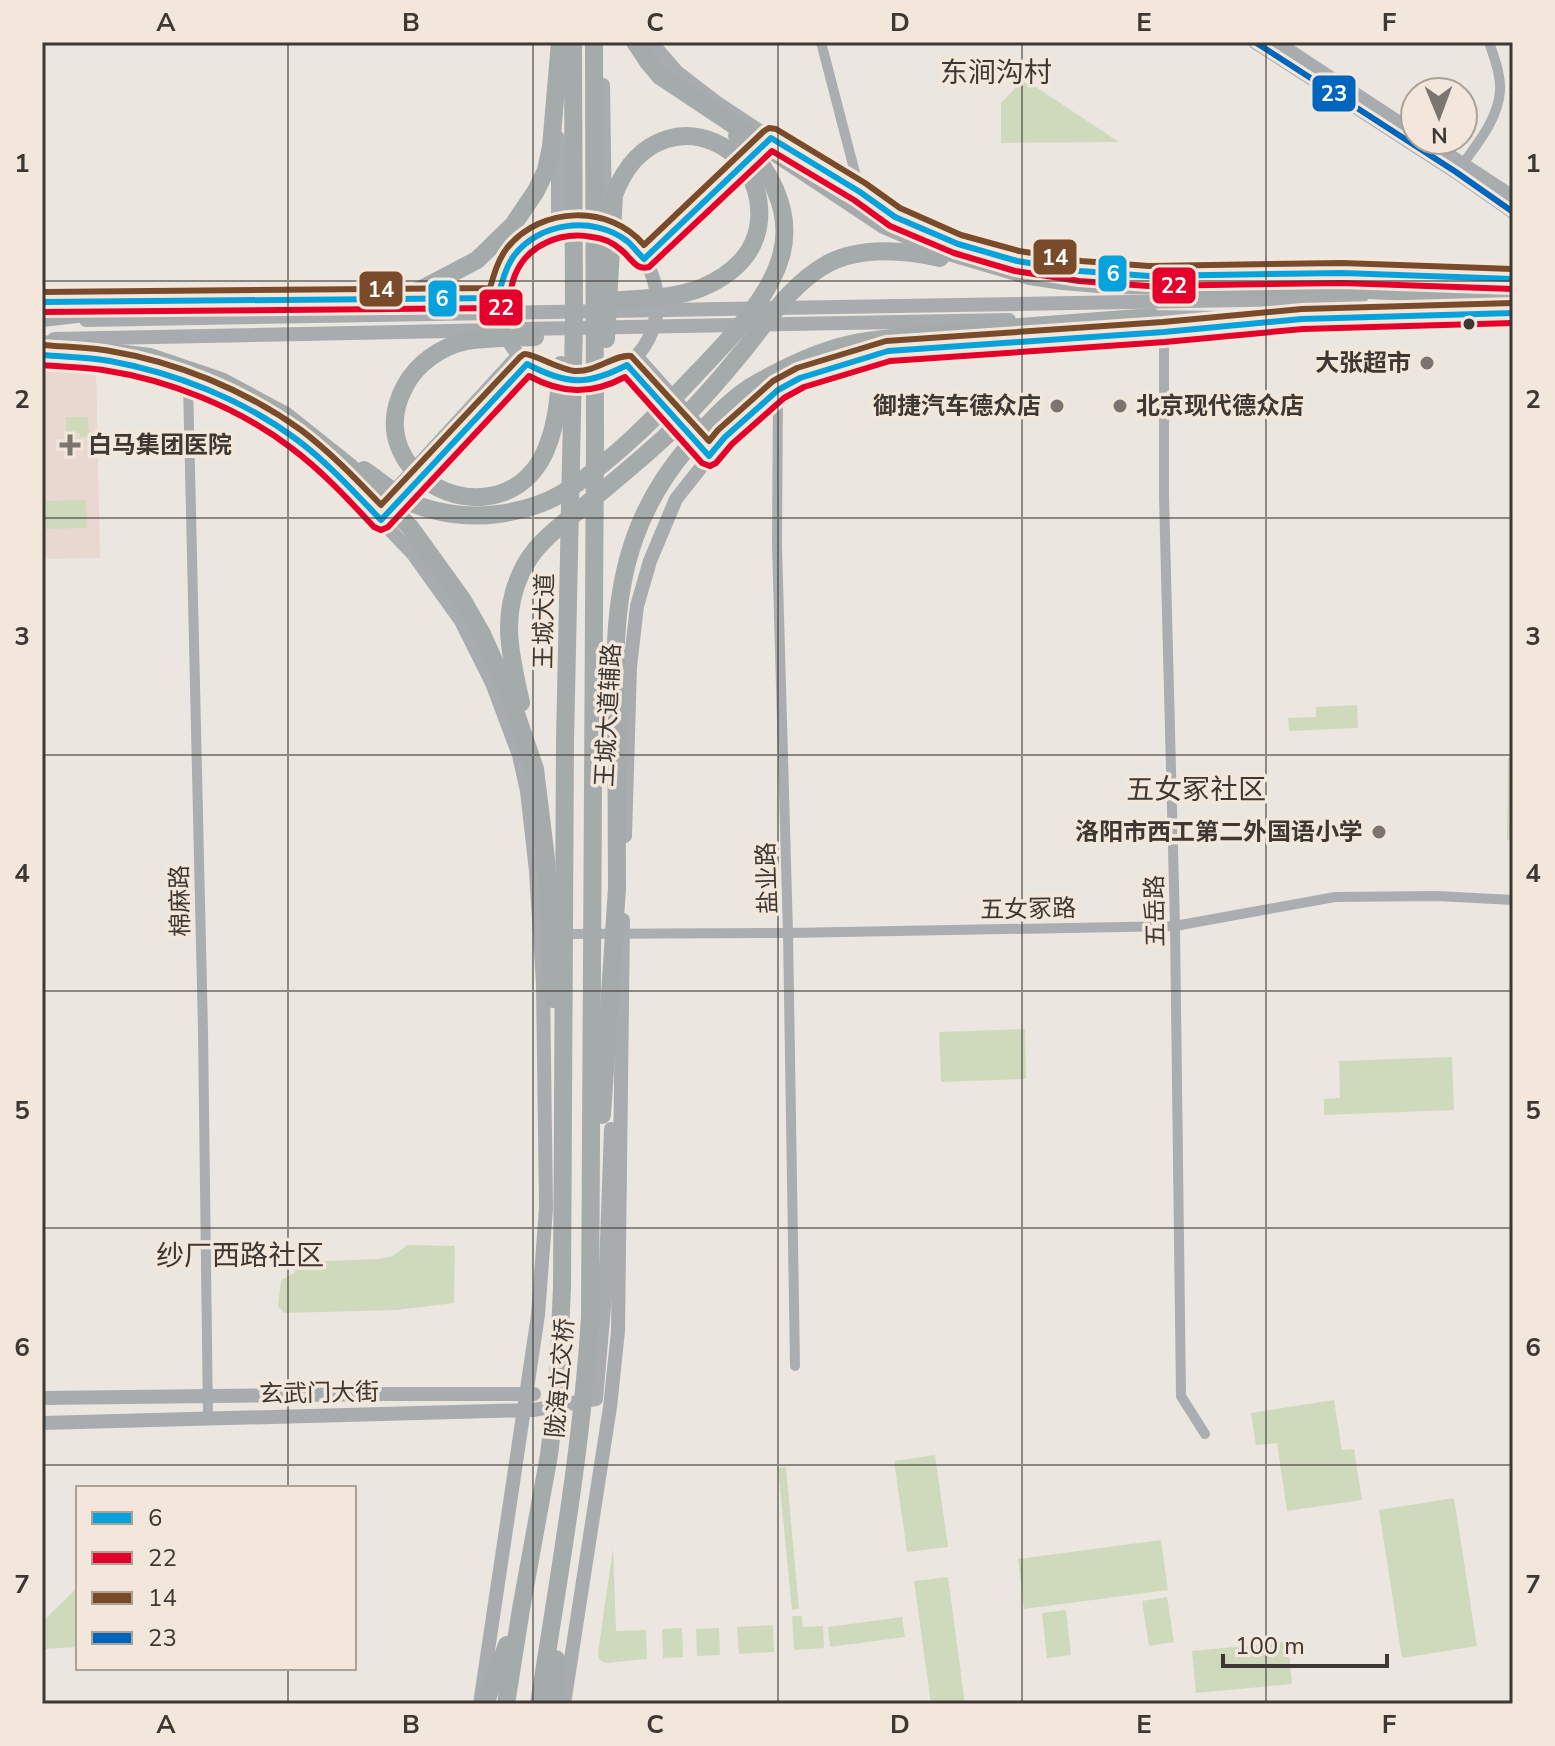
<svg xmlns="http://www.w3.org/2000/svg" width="1555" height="1746" font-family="'Nunito Sans','Noto Sans SC',sans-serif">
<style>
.medical{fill:#e8d8d0}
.green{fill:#cfdabd}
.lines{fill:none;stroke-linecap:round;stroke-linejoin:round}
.street{stroke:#aaaeb0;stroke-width:10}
.secondary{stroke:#a9acae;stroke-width:14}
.highway{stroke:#a5aaaa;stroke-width:18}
.bus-1-casing{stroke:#f2e7da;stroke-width:12}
.bus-2-casing{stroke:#f2e7da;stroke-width:12}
.bus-3-casing{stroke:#f2e7da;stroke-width:12}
.bus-4-casing{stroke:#f2e7da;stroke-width:12}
.bus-1{stroke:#06a2dc;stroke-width:6}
.bus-2{stroke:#e4002b;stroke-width:6}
.bus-3{stroke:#7a4b2a;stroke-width:6}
.bus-4{stroke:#0065bd;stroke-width:6}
.grid{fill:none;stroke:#3d3833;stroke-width:2;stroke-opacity:0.55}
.bus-dot{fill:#3d3833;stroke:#f2e7da;stroke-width:3}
.poi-dot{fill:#7a7570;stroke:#f2e7da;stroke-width:3}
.labels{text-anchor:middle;stroke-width:7;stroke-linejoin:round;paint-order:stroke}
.poi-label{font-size:24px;font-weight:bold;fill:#3d3833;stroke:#f2e7da;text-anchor:end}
.street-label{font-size:24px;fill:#3d3833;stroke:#f2e7da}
.quarter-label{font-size:28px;fill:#3d3833;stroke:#f2e7da}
.line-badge{stroke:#f2e7da;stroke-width:3}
.badge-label{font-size:22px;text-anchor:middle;font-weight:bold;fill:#fff}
.neatline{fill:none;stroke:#3d3833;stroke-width:3}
.grid-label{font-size:26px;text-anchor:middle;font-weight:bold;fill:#3d3833}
</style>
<rect width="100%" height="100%" fill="#ece6e0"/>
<path class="medical" d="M96,368L100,558L42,559V369Z"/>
<g class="green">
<path d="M1024,79L1119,142L1001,143V103Z"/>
<path d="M88,417L89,437H80V433H66V417Z"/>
<path d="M86,500L87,528L43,529L42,501Z"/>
<path d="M1357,705L1358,728L1289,731L1288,718L1316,717V707Z"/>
<path d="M1508,758H1513V839L1507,840Z"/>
<path d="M1025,1029L1026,1079L941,1082L939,1032Z"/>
<path d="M1452,1057L1454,1110L1324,1115V1099L1340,1098L1339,1061Z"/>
<path d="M407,1245L455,1246L454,1303L397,1310L284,1313L278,1306L281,1280L294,1273L298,1262L380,1259L393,1256Z"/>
<path d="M1334,1400L1342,1450L1354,1449L1362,1500L1287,1511L1277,1443L1256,1445L1251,1413Z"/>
<path d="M935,1455L948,1547L907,1552L894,1461Z"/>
<path d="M786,1467L799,1609L792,1610L778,1468Z"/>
<path d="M1454,1498L1477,1646L1402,1658L1379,1510Z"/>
<path d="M1161,1540L1168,1590L1024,1609L1018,1559Z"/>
<path d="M613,1548L616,1631L646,1630L647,1659L605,1663L599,1659L598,1653Z"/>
<path d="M948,1577L965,1704H931L914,1581Z"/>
<path d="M78,1587V1647L42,1649V1622Z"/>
<path d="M1167,1597L1174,1642L1149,1646L1142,1601Z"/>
<path d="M1066,1610L1071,1655L1047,1658L1042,1613Z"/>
<path d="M792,1616H802L803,1627L823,1626L824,1648L794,1650Z"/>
<path d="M902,1617L905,1637L830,1647L828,1627Z"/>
<path d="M773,1625L774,1652L739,1654L737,1627Z"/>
<path d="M682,1628L683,1657L663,1658L662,1629Z"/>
<path d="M719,1628L720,1655L697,1656L696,1629Z"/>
<path d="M1288,1642L1292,1684L1196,1693L1192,1651Z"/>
</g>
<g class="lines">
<g class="street">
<path d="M821,42L860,192"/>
<path d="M1460,168C1476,145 1498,120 1500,91C1501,75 1494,57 1489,42"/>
<path d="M1164,332V496L1175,926L1181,1396L1205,1434"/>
<path d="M188,383L203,1031L208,1418"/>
<path d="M778,390L777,545L788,933L795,1366"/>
<path d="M562,934L788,933L1175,926L1335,897L1437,896L1513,900"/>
</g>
<g class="secondary">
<path d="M651,42L677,72L716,102L779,144L860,192L895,217L958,244L1017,261L1080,271L1149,276L1342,273L1513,279"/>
<path d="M1255,42L1456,172L1513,212"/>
<path d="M1276,42L1415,133"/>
<path d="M603,85L605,217"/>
<path d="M558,138V227"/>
<path d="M1426,140L1513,197"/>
<circle cx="578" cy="303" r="79"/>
<path d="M644,259L748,160"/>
<path d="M1474,296L1513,292"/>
<path d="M403,300L498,298"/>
<path d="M42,302H118"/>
<path d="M1142,317L1229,318"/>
<path d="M86,320L1361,298"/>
<path d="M522,329L1009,320"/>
<path d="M54,339L497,330"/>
<path d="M42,355L111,361L188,383L257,414L296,439L319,458L374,513L413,554L461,621L492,683L519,755L527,791L536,871L543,983L546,1208L538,1315L480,1704"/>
<path d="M636,356L717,447"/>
<path d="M627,365L709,456"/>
<path d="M389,497L518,356"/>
<path d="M397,502L527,364"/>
<path d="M625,836L630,667L637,606L650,561L676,499L725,437L778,390L800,378L888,351L1164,332L1302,319L1513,313"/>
<path d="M42,1398L387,1394H534"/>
<path d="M42,1423L533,1410L596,1399L605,1296L611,1129"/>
<path d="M564,1704L610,1407L618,1331L623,920"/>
</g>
<g class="highway">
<path d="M635,42L649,63L660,76L884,225L939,249L1030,276L1063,281L1111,285L1299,287L1483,295"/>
<path d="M42,318L137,307L342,305L416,292L477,260L513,225L536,191L546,170L551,147L560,42"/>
<path d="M535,337C513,338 489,337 467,341C442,346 417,363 405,386C357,475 492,542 541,460C557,431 559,396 561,365"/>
<path d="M606,339L614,195C624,169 639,148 667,139C683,134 698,135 714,142C755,159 772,213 749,251C738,268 720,280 701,288C673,299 640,298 610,301"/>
<path d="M42,344L150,357L221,381L286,416L350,467L410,527L462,599L482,634L511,699L535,769L546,859L553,999"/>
<path d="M364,470C379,480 398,497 414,504C440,514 471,518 498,514C520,511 542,505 561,494C611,463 657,416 697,373C728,341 769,299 781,256C794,210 768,167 737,136"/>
<path d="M521,703C511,657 500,618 521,573C533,545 560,526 583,507C611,484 639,461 666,436C695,408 722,377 747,346C771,316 793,283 827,264C861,246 904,250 940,258"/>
<path d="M602,1115L617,888L616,643C619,568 638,506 687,448C709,423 730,398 759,382C789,365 825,348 860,342C904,335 950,333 994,329C1047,325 1099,321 1152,317"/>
<path d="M556,1659V1704"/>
<path d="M485,1704L507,1645"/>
<path d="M506,1704L521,1609L549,1455L558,1380L562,1287L565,742L574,321L573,42"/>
<path d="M539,1704C559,1575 582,1447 590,1317L595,437L594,42"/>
</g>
<defs>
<g id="bus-1">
<path d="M42,302L498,298C501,284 505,269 513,257C538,222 593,215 627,241C633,246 638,253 644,259L771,138L860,192L895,217L958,244L1017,261L1080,271L1149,276L1342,273L1513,279"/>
<path d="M42,355C65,357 87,357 110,361C175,373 242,399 296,439C327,462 354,492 381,520L527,364C567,385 587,386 627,365L709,456L725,437L778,390L800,378L888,351L1164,332L1302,319L1513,313"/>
</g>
<g id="bus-2">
<path d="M42,312L500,308C511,302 510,287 515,275C527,245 561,231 592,237C602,238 612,242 620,249C631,257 635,271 649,267L772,151L854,200L890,226L954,253L1015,271L1079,281L1148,286L1342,283L1513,289"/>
<path d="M42,365C62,367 83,367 103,370C169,380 237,407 290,447C321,470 348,499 374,527L381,530L388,527L529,376C562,394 591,395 625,377L702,463L710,466L716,463L732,444L784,398L804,387L890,361L1165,342L1303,329L1513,323"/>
</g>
<g id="bus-3">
<path d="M42,292L490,288C494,274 498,260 507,248C541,206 610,204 644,245L764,131L769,128L776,129L865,183L900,208L961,235L1019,251L1081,261L1149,266L1342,263L1513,269"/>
<path d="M43,345C65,347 88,347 110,351C177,362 245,390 301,430C330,452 356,479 381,505L520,357C522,356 523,354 525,354C532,353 560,370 575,371C597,372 615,354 631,356L709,441L718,430L773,381L797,368L886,341L1163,322L1302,309L1513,303"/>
</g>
<path id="bus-4" d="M1255,42L1456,172L1513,212"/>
</defs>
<use href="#bus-1" class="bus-1-casing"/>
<use href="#bus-2" class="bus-2-casing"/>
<use href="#bus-3" class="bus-3-casing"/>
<use href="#bus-4" class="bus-4-casing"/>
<use href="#bus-1" class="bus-1"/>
<use href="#bus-2" class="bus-2"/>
<use href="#bus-3" class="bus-3"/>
<use href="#bus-4" class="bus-4"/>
</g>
<path class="grid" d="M288,42V1488M533,42V1704M778,42V1704M1022,42V1704M1266,42V1704M42,281H1513M42,518H1513M42,755H1513M42,991H1513M42,1228H1513M42,1465H1513M288,1668V1704"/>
<circle class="bus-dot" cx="1469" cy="324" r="7"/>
<g class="poi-dot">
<circle cx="1427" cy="363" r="8"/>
<circle cx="1057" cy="406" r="8"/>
<circle cx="1120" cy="406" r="8"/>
<path d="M66 433h8v8h8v8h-8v8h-8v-8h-8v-8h8z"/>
<circle cx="1379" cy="832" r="8"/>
</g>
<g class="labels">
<g class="poi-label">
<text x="1411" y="371">大张超市</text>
<text x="1041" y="414">御捷汽车德众店</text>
<text x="1136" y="414" text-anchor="start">北京现代德众店</text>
<text x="88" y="453" text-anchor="start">白马集团医院</text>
<text x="1363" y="840">洛阳市西工第二外国语小学</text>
</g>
<g class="street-label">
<text transform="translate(544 621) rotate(-89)" y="8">王城大道</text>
<text transform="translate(608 715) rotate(-87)" y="8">王城大道辅路</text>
<text transform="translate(767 878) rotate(-92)" y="8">盐业路</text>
<text transform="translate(180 901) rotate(-91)" y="8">棉麻路</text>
<text transform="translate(1028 909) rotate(-1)" y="8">五女冢路</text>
<text transform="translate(1155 911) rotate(-91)" y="8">五岳路</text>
<text transform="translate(560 1378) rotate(-85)" y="8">陇海立交桥</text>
<text transform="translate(319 1393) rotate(-1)" y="8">玄武门大街</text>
</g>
<g class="quarter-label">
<text x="996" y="82">东涧沟村</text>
<text x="1196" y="799">五女冢社区</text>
<text x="240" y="1265">纱厂西路社区</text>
</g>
</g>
<g class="line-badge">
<rect x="1311" y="74" width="46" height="39" rx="8" fill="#0065bd"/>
<rect x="1032" y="238" width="46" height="38" rx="8" fill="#7a4b2a"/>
<rect x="1097" y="254" width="31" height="39" rx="8" fill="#06a2dc"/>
<rect x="1151" y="266" width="46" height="39" rx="8" fill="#e4002b"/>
<rect x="358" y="270" width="46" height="38" rx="8" fill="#7a4b2a"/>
<rect x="427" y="279" width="31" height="39" rx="8" fill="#06a2dc"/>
<rect x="478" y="288" width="46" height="39" rx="8" fill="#e4002b"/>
</g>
<g class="badge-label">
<text x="1334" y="101">23</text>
<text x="1055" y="265">14</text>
<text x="1113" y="281">6</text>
<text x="1174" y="293">22</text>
<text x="381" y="297">14</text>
<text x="442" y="306">6</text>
<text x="501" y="315">22</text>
</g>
<rect width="1555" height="1746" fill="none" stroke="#f2e7da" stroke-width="88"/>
<rect x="76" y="1486" width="280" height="184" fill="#f2e7da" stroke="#aaa197" stroke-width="2"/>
<rect x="92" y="1512" width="40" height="12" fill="#06a2dc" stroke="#aaa197" stroke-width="2"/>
<text x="148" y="1526" font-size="24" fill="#3d3833">6</text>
<rect x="92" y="1552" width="40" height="12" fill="#e4002b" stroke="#aaa197" stroke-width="2"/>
<text x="148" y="1566" font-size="24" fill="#3d3833">22</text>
<rect x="92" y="1592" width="40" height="12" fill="#7a4b2a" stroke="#aaa197" stroke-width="2"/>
<text x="148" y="1606" font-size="24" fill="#3d3833">14</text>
<rect x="92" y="1632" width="40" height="12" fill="#0065bd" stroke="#aaa197" stroke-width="2"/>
<text x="148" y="1646" font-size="24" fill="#3d3833">23</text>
<g transform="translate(1439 116) rotate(179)"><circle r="38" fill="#f2e7da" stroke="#aaa197" stroke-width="2"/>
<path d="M0-6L14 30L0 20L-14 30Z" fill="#7a7570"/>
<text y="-12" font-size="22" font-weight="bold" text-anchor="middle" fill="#3d3833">N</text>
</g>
<path d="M1223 1654v12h164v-12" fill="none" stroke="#3d3833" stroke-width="4"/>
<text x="1235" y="1654" font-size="24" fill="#3d3833" stroke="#f2e7da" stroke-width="6" paint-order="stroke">100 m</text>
<rect x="44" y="44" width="1467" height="1658" class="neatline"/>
<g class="grid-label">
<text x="166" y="31">A</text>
<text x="411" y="31">B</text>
<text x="655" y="31">C</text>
<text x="900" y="31">D</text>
<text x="1144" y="31">E</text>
<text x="1389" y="31">F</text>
<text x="22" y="172">1</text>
<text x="1533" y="172">1</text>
<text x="22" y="408">2</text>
<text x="1533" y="408">2</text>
<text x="22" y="645">3</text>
<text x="1533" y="645">3</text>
<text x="22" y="882">4</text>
<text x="1533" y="882">4</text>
<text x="22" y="1119">5</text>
<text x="1533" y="1119">5</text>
<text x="22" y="1356">6</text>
<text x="1533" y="1356">6</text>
<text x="22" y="1593">7</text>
<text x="1533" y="1593">7</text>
<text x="166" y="1733">A</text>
<text x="411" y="1733">B</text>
<text x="655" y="1733">C</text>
<text x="900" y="1733">D</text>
<text x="1144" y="1733">E</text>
<text x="1389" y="1733">F</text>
</g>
</svg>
